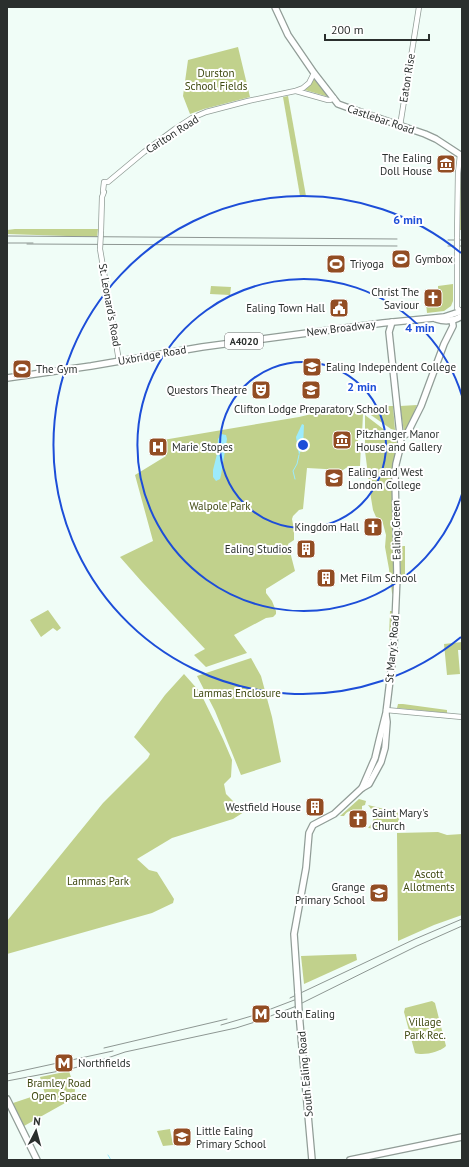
<svg xmlns="http://www.w3.org/2000/svg" width="469" height="1167" font-family="'PT Sans',sans-serif">
<style>
.green{fill:#c1d18c}
.water{fill:#9cebfc}
.lines{fill:none;stroke-linecap:round;stroke-linejoin:round}
.stream{stroke:#9cebfc;stroke-width:1}
.minor-casing{stroke:#919d97;stroke-width:6}
.major-casing{stroke:#919d97;stroke-width:8}
.minor{stroke:#fff;stroke-width:4.5}
.major{stroke:#fff;stroke-width:5.5}
.rail{stroke:#8e9793;stroke-width:1}
.minor-bridge-casing{stroke:#919d97;stroke-width:6;stroke-linecap:butt}
.major-bridge-casing{stroke:#919d97;stroke-width:8;stroke-linecap:butt}
.minor-bridge{stroke:#fff;stroke-width:4.5}
.major-bridge{stroke:#fff;stroke-width:5.5}
.ring{fill:none;stroke:#1d4ed8;stroke-width:2}
.labels{text-anchor:middle;stroke-width:4;stroke-linejoin:round;paint-order:stroke}
.shield{fill:#fff;stroke:#6a6d6c;stroke-width:1}
.shield-label{font-size:10px;font-weight:bold;fill:#2a2f2d}
.park-label{font-size:11px;fill:#3f4911;stroke:#fff}
.street-label{font-size:11px;fill:#2a2f2d;stroke:#fff}
.poi-label{font-size:11px;fill:#2a2f2d;stroke:#fff;text-anchor:start}
.centre{fill:#1d4ed8;stroke:#fff;stroke-width:2}
.ring-label{font-size:12px;text-anchor:middle;font-weight:bold;fill:#1d4ed8;stroke:#fff;stroke-width:4;stroke-linejoin:round;paint-order:stroke}
</style>
<rect width="100%" height="100%" fill="#f0fdf7"/>
<g class="green">
<path d="M238,47L250,97L204,109L190,114L183,96L188,60Z"/>
<path d="M314,79L329,97L305,90Z"/>
<path d="M288,96L306,196H300L283,97Z"/>
<path d="M462,163V230H459L460,165Z"/>
<path d="M15,229H98L97,237L7,234V230Z"/>
<path d="M453,284V301L451,306L444,311L427,313L425,293L436,292V289H438V286Z"/>
<path d="M211,286L231,287L230,295L210,294Z"/>
<path d="M417,405L406,432H404L400,406Z"/>
<path d="M366,406H393L395,430L391,429L365,411Z"/>
<path d="M347,411L359,412L363,414L362,434L358,435V442L361,444L360,466H349L343,470L307,468L303,509L299,510L293,516L292,519L294,530V540L288,544L295,571L266,589V593L272,601L276,611V614L273,617L266,618L234,635L247,653L206,667L194,655L205,649L142,582L120,557L153,541L135,475L166,456L163,440L299,417L320,412Z"/>
<path d="M365,415L395,438L398,446L392,471V536L396,546L394,596L392,593L389,569L385,547L386,535L382,520L376,517L373,510L371,498L365,451Z"/>
<path d="M400,546H405V580L401,581Z"/>
<path d="M48,610L61,628L57,631L53,628L41,637L30,620Z"/>
<path d="M390,611H392V638L389,637Z"/>
<path d="M462,642V650H458L460,674L447,675L444,644Z"/>
<path d="M251,658L261,676L272,717L281,762L241,775L215,711L197,676Z"/>
<path d="M184,674L200,692L223,739L232,760L231,777L224,784L226,794L244,812L233,819L172,838L137,859L149,870L157,872L174,899L173,903L152,913L7,954V921L103,803L148,758L150,754L134,737L165,695Z"/>
<path d="M398,704H403L447,710V713L397,708Z"/>
<path d="M359,799L366,801L365,805L362,806V810C354,810 348,809 344,816H340Z"/>
<path d="M368,805L400,813L397,830L368,828C376,820 375,813 368,805Z"/>
<path d="M438,832L447,835L462,834V915L434,925L398,941L397,833Z"/>
<path d="M356,954L357,960L304,984L301,956Z"/>
<path d="M432,1001L435,1003L446,1046C440,1052 423,1056 415,1053L404,1012L405,1008Z"/>
<path d="M69,1071L75,1090L74,1098L24,1126L13,1103L31,1097L33,1099L45,1094L40,1077Z"/>
<path d="M170,1129L173,1145L163,1146L157,1131Z"/>
</g>
<g class="water">
<path d="M302,424L304,425L303,446L299,455L296,437Z"/>
<path d="M221,434L226,435L227,439L221,475L220,479L216,481L213,477V470L217,454L218,439Z"/>
</g>
<g class="lines">
<g class="stream">
<path d="M295,479L293,471L297,464L299,455"/>
<path d="M108,1155L111,1160"/>
</g>
<defs>
<g id="minor">
<path d="M296,91L328,100H330L334,98"/>
<path d="M400,126L419,7"/>
<path d="M103,191L104,182H108L144,152L175,129L192,118L206,112L248,101L295,91L303,88L309,83L314,73"/>
<path d="M101,231L102,197L104,192"/>
<path d="M457,238L458,173L460,155"/>
<path d="M100,249L119,361"/>
<path d="M457,251V308L462,312"/>
<path d="M386,710L462,717"/>
</g>
<g id="major">
<path d="M275,7L288,35L314,73L338,104L349,108L425,134L436,139L462,156"/>
<path d="M436,319C445,322 454,321 462,316"/>
<path d="M7,378L91,366L202,347L383,323L444,317L462,311"/>
<path d="M401,436L407,434L421,406L444,344L453,326L452,320"/>
<path d="M362,788L375,758L379,741L386,713L394,647L397,576L395,474L396,464L401,444L389,332L392,322"/>
<path d="M298,993L294,934L306,868L309,833L313,825L334,814L362,788L369,784L381,762L385,748L387,722L386,715"/>
<path d="M299,1013L312,1160"/>
<path d="M7,1099L37,1160"/>
<path d="M350,1160L462,1137"/>
</g>
</defs>
<use href="#minor" class="minor-casing"/>
<use href="#major" class="major-casing"/>
<use href="#minor" class="minor"/>
<use href="#major" class="major"/>
<g class="rail">
<path d="M7,236L397,239"/>
<path d="M448,240H462"/>
<path d="M7,243H33"/>
<path d="M27,244L397,246"/>
<path d="M448,246H462"/>
<path d="M290,998L415,939L462,919"/>
<path d="M221,1025L255,1015L297,999"/>
<path d="M104,1048L227,1019"/>
<path d="M7,1074L113,1051"/>
<path d="M7,1081L70,1069L93,1063L125,1052L236,1028L255,1022L294,1007L417,946L462,926"/>
</g>
<defs>
<g id="minor-bridge">
<path d="M457,238V251"/>
<path d="M100,249L101,231"/>
</g>
<path id="major-bridge" d="M298,993L299,1013"/>
</defs>
<use href="#minor-bridge" class="minor-bridge-casing"/>
<use href="#major-bridge" class="major-bridge-casing"/>
<use href="#minor-bridge" class="minor-bridge"/>
<use href="#major-bridge" class="major-bridge"/>
</g>
<g class="ring">
<circle cx="303" cy="445" r="83"/>
<path d="M462 494A166 166 0 1 1 462 396"/>
<path d="M461 637A249 249 0 1 1 461 253"/>
</g>
<defs>
<symbol id="museum-square" viewBox="-11 -11 22 22"><rect x="-9" y="-9" width="18" height="18" rx="4" fill="#924d23" stroke="#fff"/><path d="M0-6L6-3V-2H-6V-3ZM-5-1h2V3h-2ZM-1-1h2V3h-2ZM3-1h2V3H3ZM-6 4H6V6H-6Z" fill="#fff"/></symbol>
<symbol id="stadium-square" viewBox="-11 -11 22 22"><rect x="-9" y="-9" width="18" height="18" rx="4" fill="#924d23" stroke="#fff"/><path d="M0-5a6.5 5 0 1 0 0 10a6.5 5 0 1 0 0-10ZM-3.5-1.8h7v3.6h-7Z" fill="#fff"/></symbol>
<symbol id="church-square" viewBox="-11 -11 22 22"><rect x="-9" y="-9" width="18" height="18" rx="4" fill="#924d23" stroke="#fff"/><path d="M-1.2-6h2.4v3.5h3.3v2.4h-3.3V6h-2.4V-.1h-3.3v-2.4h3.3Z" fill="#fff"/></symbol>
<symbol id="civic-square" viewBox="-11 -11 22 22"><rect x="-9" y="-9" width="18" height="18" rx="4" fill="#924d23" stroke="#fff"/><path d="M-.6-6.5H3V-4.5H.6V-3L4-1V1h2V6H-6V1h2V-1L-.6-3ZM-1.2 2.5V6h2.4V2.5Z" fill="#fff"/></symbol>
<symbol id="school-square" viewBox="-11 -11 22 22"><rect x="-9" y="-9" width="18" height="18" rx="4" fill="#924d23" stroke="#fff"/><path d="M0-5L7-2L0 1L-7-2ZM-4 1L0 2.5L4 1V4Q0 6-4 4Z" fill="#fff"/></symbol>
<symbol id="theatre-square" viewBox="-11 -11 22 22"><rect x="-9" y="-9" width="18" height="18" rx="4" fill="#924d23" stroke="#fff"/><path d="M-5-5.5Q0-4 5-5.5V0Q5 5 0 6Q-5 5-5 0ZM-3.3-2.5H-1v1.5H-3.3ZM1-2.5H3.3v1.5H1ZM-2.8 1Q0 5.5 2.8 1Z" fill="#fff"/></symbol>
<symbol id="hospital-square" viewBox="-11 -11 22 22"><rect x="-9" y="-9" width="18" height="18" rx="4" fill="#924d23" stroke="#fff"/><path d="M-5-5h3v3.5h4V-5h3V5h-3V1.5h-4V5h-3Z" fill="#fff"/></symbol>
<symbol id="university-square" viewBox="-11 -11 22 22"><rect x="-9" y="-9" width="18" height="18" rx="4" fill="#924d23" stroke="#fff"/><path d="M0-5L7-2L0 1L-7-2ZM-4 1L0 2.5L4 1V4Q0 6-4 4Z" fill="#fff"/></symbol>
<symbol id="building-square" viewBox="-11 -11 22 22"><rect x="-9" y="-9" width="18" height="18" rx="4" fill="#924d23" stroke="#fff"/><path d="M-4-6H4V6H1V3H-1V6H-4ZM-2.5-4.3h1.7v1.8h-1.7ZM.8-4.3h1.7v1.8H.8ZM-2.5-1h1.7V.8h-1.7ZM.8-1h1.7V.8H.8Z" fill="#fff"/></symbol>
<symbol id="metro-square" viewBox="-11 -11 22 22"><rect x="-9" y="-9" width="18" height="18" rx="4" fill="#924d23" stroke="#fff"/><path d="M-5.5 5V-5H-3L0 0L3-5H5.5V5H3V-.5L0 4L-3-.5V5Z" fill="#fff"/></symbol>
</defs>
<g fill-rule="evenodd">
<use href="#museum-square" x="435" y="153" width="22" height="22"/>
<use href="#stadium-square" x="390" y="248" width="22" height="22"/>
<use href="#stadium-square" x="325" y="253" width="22" height="22"/>
<use href="#church-square" x="422" y="287" width="22" height="22"/>
<use href="#civic-square" x="328" y="297" width="22" height="22"/>
<use href="#school-square" x="301" y="356" width="22" height="22"/>
<use href="#stadium-square" x="11" y="358" width="22" height="22"/>
<use href="#theatre-square" x="250" y="379" width="22" height="22"/>
<use href="#school-square" x="300" y="379" width="22" height="22"/>
<use href="#museum-square" x="331" y="429" width="22" height="22"/>
<use href="#hospital-square" x="147" y="436" width="22" height="22"/>
<use href="#university-square" x="323" y="467" width="22" height="22"/>
<use href="#church-square" x="362" y="516" width="22" height="22"/>
<use href="#building-square" x="295" y="538" width="22" height="22"/>
<use href="#building-square" x="315" y="567" width="22" height="22"/>
<use href="#building-square" x="304" y="796" width="22" height="22"/>
<use href="#church-square" x="347" y="808" width="22" height="22"/>
<use href="#school-square" x="368" y="882" width="22" height="22"/>
<use href="#metro-square" x="250" y="1003" width="22" height="22"/>
<use href="#metro-square" x="53" y="1052" width="22" height="22"/>
<use href="#school-square" x="171" y="1126" width="22" height="22"/>
</g>
<g class="labels">
<rect class="shield" x="225" y="333" width="38" height="16" rx="3"/>
<g class="shield-label">
<text x="244" y="345">A4020</text>
</g>
<g class="park-label">
<text x="216" y="77">Durston<tspan x="216" dy="13">School Fields</tspan></text>
<text x="220" y="510">Walpole Park</text>
<text x="237" y="697">Lammas Enclosure</text>
<text x="429" y="878">Ascott<tspan x="429" dy="13">Allotments</tspan></text>
<text x="98" y="885">Lammas Park</text>
<text x="425" y="1026">Village<tspan x="425" dy="13">Park Rec.</tspan></text>
<text x="59" y="1087">Bramley Road<tspan x="59" dy="13">Open Space</tspan></text>
</g>
<g class="street-label">
<text transform="translate(407 78) rotate(-81)" y="4">Eaton Rise</text>
<text transform="translate(381 119) rotate(19)" y="4">Castlebar Road</text>
<text transform="translate(172 134) rotate(-33)" y="4">Carlton Road</text>
<text transform="translate(110 305) rotate(80)" y="4">St. Leonard's Road</text>
<text transform="translate(341 328) rotate(-7)" y="4">New Broadway</text>
<text transform="translate(152 355) rotate(-10)" y="4">Uxbridge Road</text>
<text transform="translate(396 530) rotate(-91)" y="4">Ealing Green</text>
<text transform="translate(392 649) rotate(-85)" y="4">St Mary's Road</text>
<text transform="translate(305 1074) rotate(-95)" y="4">South Ealing Road</text>
</g>
<g class="poi-label">
<text x="432" y="162" text-anchor="end">The Ealing<tspan x="432" dy="13">Doll House</tspan></text>
<text x="415" y="263">Gymbox</text>
<text x="350" y="268">Triyoga</text>
<text x="419" y="296" text-anchor="end">Christ The<tspan x="419" dy="13">Saviour</tspan></text>
<text x="325" y="312" text-anchor="end">Ealing Town Hall</text>
<text x="326" y="371">Ealing Independent College</text>
<text x="36" y="373">The Gym</text>
<text x="247" y="394" text-anchor="end">Questors Theatre</text>
<text x="311" y="413" text-anchor="middle">Clifton Lodge Preparatory School</text>
<text x="356" y="438">Pitzhanger Manor<tspan x="356" dy="13">House and Gallery</tspan></text>
<text x="172" y="451">Marie Stopes</text>
<text x="348" y="476">Ealing and West<tspan x="348" dy="13">London College</tspan></text>
<text x="359" y="531" text-anchor="end">Kingdom Hall</text>
<text x="292" y="553" text-anchor="end">Ealing Studios</text>
<text x="340" y="582">Met Film School</text>
<text x="301" y="811" text-anchor="end">Westfield House</text>
<text x="372" y="817">Saint Mary's<tspan x="372" dy="13">Church</tspan></text>
<text x="365" y="891" text-anchor="end">Grange<tspan x="365" dy="13">Primary School</tspan></text>
<text x="275" y="1018">South Ealing</text>
<text x="78" y="1067">Northfields</text>
<text x="196" y="1135">Little Ealing<tspan x="196" dy="13">Primary School</tspan></text>
</g>
</g>
<circle cx="303" cy="445" r="6" class="centre"/>
<g class="ring-label">
<text x="408" y="224">6 min</text>
<text x="420" y="332">4 min</text>
<text x="362" y="391">2 min</text>
</g>
<rect width="469" height="1167" fill="none" stroke="#2a2f2d" stroke-width="16"/>
<g transform="translate(36 1131) rotate(6)" stroke="#ffffff" stroke-width="3" paint-order="stroke">
<path d="M0-3L7 15L0 10L-7 15Z" fill="#2a2f2d"/>
<text y="-6" font-size="11" font-weight="bold" text-anchor="middle" fill="#2a2f2d">N</text>
</g>
<path d="M325 34v6h104v-6" fill="none" stroke="#2a2f2d" stroke-width="2"/>
<text x="331" y="34" font-size="12" fill="#2a2f2d" stroke="#ffffff" stroke-width="3" paint-order="stroke">200 m</text>
</svg>
